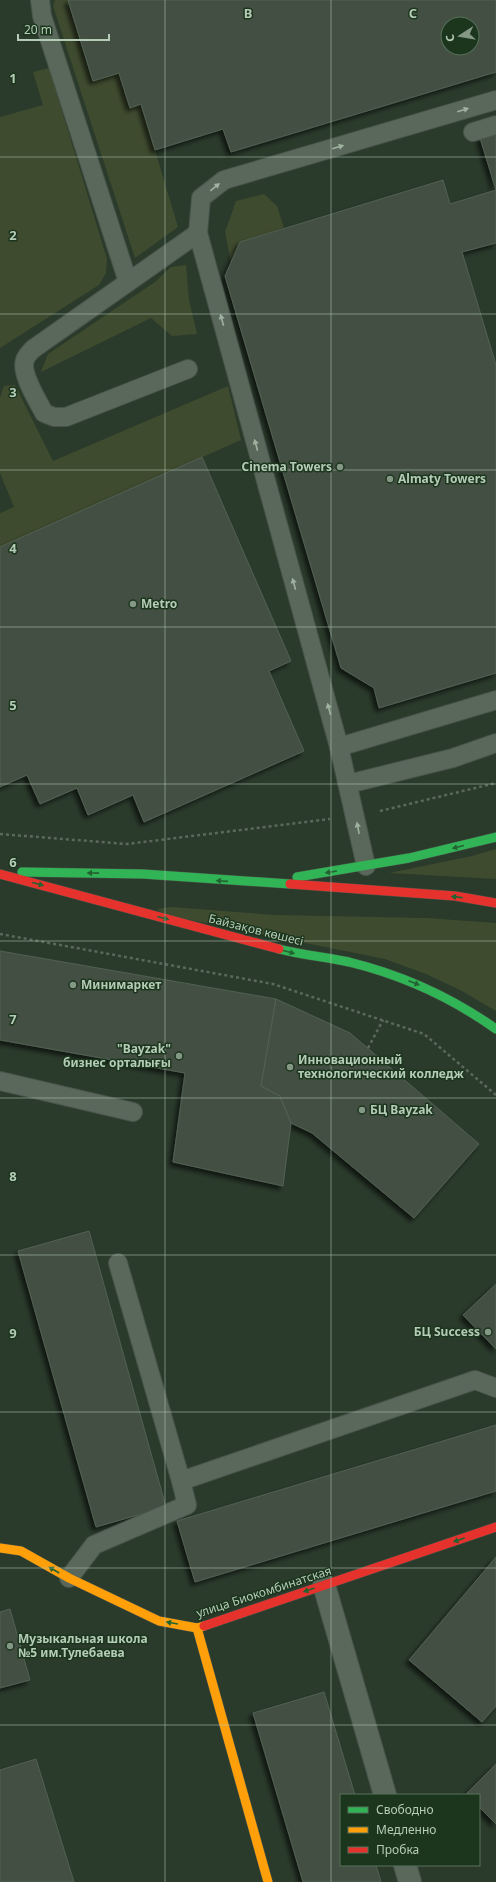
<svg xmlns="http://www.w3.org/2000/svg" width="496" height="1882" font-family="'Noto Sans',sans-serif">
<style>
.green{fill:#3f4b2f}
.building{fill:#425042;stroke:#526153;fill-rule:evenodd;filter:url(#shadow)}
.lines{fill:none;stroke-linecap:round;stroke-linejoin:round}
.lane-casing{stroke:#485449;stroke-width:20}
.street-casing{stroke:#485449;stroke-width:24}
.fast-casing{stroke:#485449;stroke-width:10}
.slow-casing{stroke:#485449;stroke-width:10}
.jam-casing{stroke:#485449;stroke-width:10}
.path{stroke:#5d685c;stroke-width:2.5;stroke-dasharray:3 3;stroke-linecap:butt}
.lane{stroke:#5a675b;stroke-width:18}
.street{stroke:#5a675b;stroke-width:22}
.fast{stroke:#30b455;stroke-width:9}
.slow{stroke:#ff9f0a;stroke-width:9}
.jam{stroke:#e5322d;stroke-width:9}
.oneway{fill:#9eb29f}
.oneway2{fill:#236231}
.grid{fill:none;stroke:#b4cbb6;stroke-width:1;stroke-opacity:0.55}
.poi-dot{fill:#849885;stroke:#1c361e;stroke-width:1.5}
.labels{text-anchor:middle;stroke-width:3;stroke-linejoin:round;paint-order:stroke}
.poi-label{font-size:12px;font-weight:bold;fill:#b4cbb6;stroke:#1c361e;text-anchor:start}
.street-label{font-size:12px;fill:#b4cbb6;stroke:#1c361e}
.grid-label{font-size:13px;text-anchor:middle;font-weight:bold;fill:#b4cbb6;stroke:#1c361e;stroke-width:3;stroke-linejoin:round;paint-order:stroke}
</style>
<defs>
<filter id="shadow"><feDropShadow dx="-3.5" dy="3.5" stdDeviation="2" flood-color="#0009"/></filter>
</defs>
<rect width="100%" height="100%" fill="#2a3a2b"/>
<g class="green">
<path d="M55,0H68L93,81L119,73L130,107L141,104L178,227L135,258L53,6Z"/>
<path d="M49,68L107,259L106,273L99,285L0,348V117L43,105L33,72Z"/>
<path d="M264,194L277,206L284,228L240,242L231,262L225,232L236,201Z"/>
<path d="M186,265L189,300L197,334L172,336L151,318L41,372L48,354L155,282L171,267Z"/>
<path d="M15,385L53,461L228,386L241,440L0,547V513L14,507L0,473V397L4,386Z"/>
<path d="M496,849V879L389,873L472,856Z"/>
<path d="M171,907L275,915L427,918L496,923V1011L462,991L426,974L385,959L165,915L157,909Z"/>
</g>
<g class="building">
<path d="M68,0H496V72L231,152L223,129L155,150L141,104L130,108L119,73L93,81ZM448,24H472V48H448Z"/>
<path d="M496,133V243L462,252L496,365V673L379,708L374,688L341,668L225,276L240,242L443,180L450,204L496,190L480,138Z"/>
<path d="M202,457L291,661L269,671L304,751L144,822L133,795L88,815L77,788L40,804L27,775L0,787V547Z"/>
<path d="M0,951L276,999L261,1086L280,1096L291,1123L283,1186L173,1162L185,1073L0,1040Z"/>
<path d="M276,999L350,1033L479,1144L414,1218L312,1133L291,1123L280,1096L261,1086Z"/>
<path d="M89,1231L166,1507L96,1527L18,1251Z"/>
<path d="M496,1284V1349L463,1315Z"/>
<path d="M496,1425V1491L195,1582L177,1521Z"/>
<path d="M496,1557V1706L482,1722L409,1660Z"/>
<path d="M10,1609L30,1680L0,1688V1612Z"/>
<path d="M324,1692L355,1795H341V1865H376L381,1882H303L253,1713Z"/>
<path d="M36,1759L74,1882H0V1770Z"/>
<path d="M496,1764V1824L479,1807V1795L466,1794Z"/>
</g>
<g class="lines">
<defs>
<g id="lane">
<path d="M40,0L42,16L128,282"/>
<path d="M473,132L496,125"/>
<path d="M188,369L66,417H54L44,413C38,401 20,373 25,360C26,356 30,352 33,349L198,233"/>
<path d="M339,747L496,700"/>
<path d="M348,784L453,758L496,743"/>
<path d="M366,866L339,747L198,233L201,198L224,180L496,100"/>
<path d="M0,1081L133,1112"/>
<path d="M118,1263L181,1481L475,1380L496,1388"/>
<path d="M69,1578L94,1545L187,1505L181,1481"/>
</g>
<g id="street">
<path d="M324,1585L385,1795"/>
<path d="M405,1865L410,1882"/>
</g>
<g id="fast">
<path d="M22,872L143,874L290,884"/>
<path d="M297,877L409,858L496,837"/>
<path d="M279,949C302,955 326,957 349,962C402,975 451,997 496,1029"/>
</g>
<g id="slow">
<path d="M0,1548L21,1551L69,1578L159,1621L197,1628L204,1626"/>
<path d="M197,1628L268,1882"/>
</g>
<g id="jam">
<path d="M0,874L279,949"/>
<path d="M290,884L455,896L496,903"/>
<path d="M204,1626L496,1527"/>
</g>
</defs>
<use href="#lane" class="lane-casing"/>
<use href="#street" class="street-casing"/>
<use href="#fast" class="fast-casing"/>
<use href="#slow" class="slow-casing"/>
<use href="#jam" class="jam-casing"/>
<g class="path">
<path d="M380,811L496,783"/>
<path d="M0,834L127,844L330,819"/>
<path d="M0,934L273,984L424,1034L496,1095"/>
<path d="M368,1048L383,1020"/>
</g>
<use href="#lane" class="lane"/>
<use href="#street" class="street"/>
<use href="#fast" class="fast"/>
<use href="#slow" class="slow"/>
<use href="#jam" class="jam"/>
</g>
<defs><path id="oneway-solid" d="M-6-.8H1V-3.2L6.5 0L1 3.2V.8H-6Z"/></defs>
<g class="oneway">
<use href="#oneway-solid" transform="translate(463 110) rotate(-17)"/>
<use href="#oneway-solid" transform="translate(338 147) rotate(-16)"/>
<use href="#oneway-solid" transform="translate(215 187) rotate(-39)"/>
<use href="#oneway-solid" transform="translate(222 320) rotate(-105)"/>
<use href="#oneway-solid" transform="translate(256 445) rotate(-105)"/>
<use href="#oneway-solid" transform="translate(294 584) rotate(-105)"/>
<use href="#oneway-solid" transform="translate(329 709) rotate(-105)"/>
<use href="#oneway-solid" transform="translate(358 828) rotate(-101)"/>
</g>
<g class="oneway2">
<use href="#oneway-solid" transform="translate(458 847) rotate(166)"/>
<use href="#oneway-solid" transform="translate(331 872) rotate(171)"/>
<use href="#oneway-solid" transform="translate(93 873) rotate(-179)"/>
<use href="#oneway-solid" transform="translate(222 881) rotate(-176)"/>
<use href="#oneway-solid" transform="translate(38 884) rotate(15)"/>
<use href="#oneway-solid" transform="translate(457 897) rotate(-173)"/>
<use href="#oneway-solid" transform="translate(163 918) rotate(15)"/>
<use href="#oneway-solid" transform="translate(289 952) rotate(15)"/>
<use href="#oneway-solid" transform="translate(414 983) rotate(21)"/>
<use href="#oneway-solid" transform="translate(459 1540) rotate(161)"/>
<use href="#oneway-solid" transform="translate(54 1570) rotate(-150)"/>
<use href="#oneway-solid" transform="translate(309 1590) rotate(161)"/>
<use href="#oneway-solid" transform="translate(172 1623) rotate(-170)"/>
</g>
<path class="grid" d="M165,0V1882M331,0V1882M0,157H496M0,314H496M0,470H496M0,627H496M0,784H496M0,941H496M0,1098H496M0,1255H496M0,1412H496M0,1568H496M0,1725H496"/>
<g class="poi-dot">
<circle cx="340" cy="467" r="4"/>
<circle cx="390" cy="479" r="4"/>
<circle cx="133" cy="604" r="4"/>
<circle cx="73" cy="985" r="4"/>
<circle cx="179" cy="1056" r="4"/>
<circle cx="290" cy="1067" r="4"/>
<circle cx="362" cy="1110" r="4"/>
<circle cx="488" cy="1332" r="4"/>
<circle cx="10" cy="1646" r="4"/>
</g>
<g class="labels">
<g class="poi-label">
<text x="332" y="471" text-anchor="end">Cinema Towers</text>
<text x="398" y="483">Almaty Towers</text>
<text x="141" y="608">Metro</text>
<text x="81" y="989">Минимаркет</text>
<text x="171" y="1053" text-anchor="end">"Bayzak"<tspan x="171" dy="14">бизнес орталығы</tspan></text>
<text x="298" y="1064">Инновационный<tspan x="298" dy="14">технологический колледж</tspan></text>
<text x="370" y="1114">БЦ Bayzak</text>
<text x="480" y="1336" text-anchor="end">БЦ Success</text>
<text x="18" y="1643">Музыкальная школа<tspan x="18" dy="14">№5 им.Тулебаева</tspan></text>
</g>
<g class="street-label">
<text transform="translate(256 930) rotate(14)" y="4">Байзақов көшесі</text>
<text transform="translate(264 1592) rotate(-18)" y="4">улица Биокомбинатская</text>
</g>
</g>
<g class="grid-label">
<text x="248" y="18">B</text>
<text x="413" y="18">C</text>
<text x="13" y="83">1</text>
<text x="13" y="240">2</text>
<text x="13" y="397">3</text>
<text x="13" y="553">4</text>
<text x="13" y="710">5</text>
<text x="13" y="867">6</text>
<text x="13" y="1024">7</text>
<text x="13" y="1181">8</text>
<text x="13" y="1338">9</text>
</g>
<rect x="340" y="1794" width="140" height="72" fill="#1c361e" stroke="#59725b"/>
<rect x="348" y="1807" width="20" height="6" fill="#30b455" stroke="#59725b"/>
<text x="376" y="1814" font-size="12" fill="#b4cbb6">Свободно</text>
<rect x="348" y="1827" width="20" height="6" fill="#ff9f0a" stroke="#59725b"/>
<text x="376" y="1834" font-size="12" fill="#b4cbb6">Медленно</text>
<rect x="348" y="1847" width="20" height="6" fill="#e5322d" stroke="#59725b"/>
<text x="376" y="1854" font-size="12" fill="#b4cbb6">Пробка</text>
<g transform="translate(460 36) rotate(258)"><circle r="19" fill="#1c361e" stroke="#59725b"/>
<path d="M0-3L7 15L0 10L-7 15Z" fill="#849885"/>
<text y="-6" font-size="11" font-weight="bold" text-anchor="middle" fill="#b4cbb6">С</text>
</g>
<path d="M18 34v6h91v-6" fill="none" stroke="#b4cbb6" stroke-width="2"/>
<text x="24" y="34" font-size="12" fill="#b4cbb6" stroke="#1c361e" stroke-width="3" paint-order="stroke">20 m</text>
</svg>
